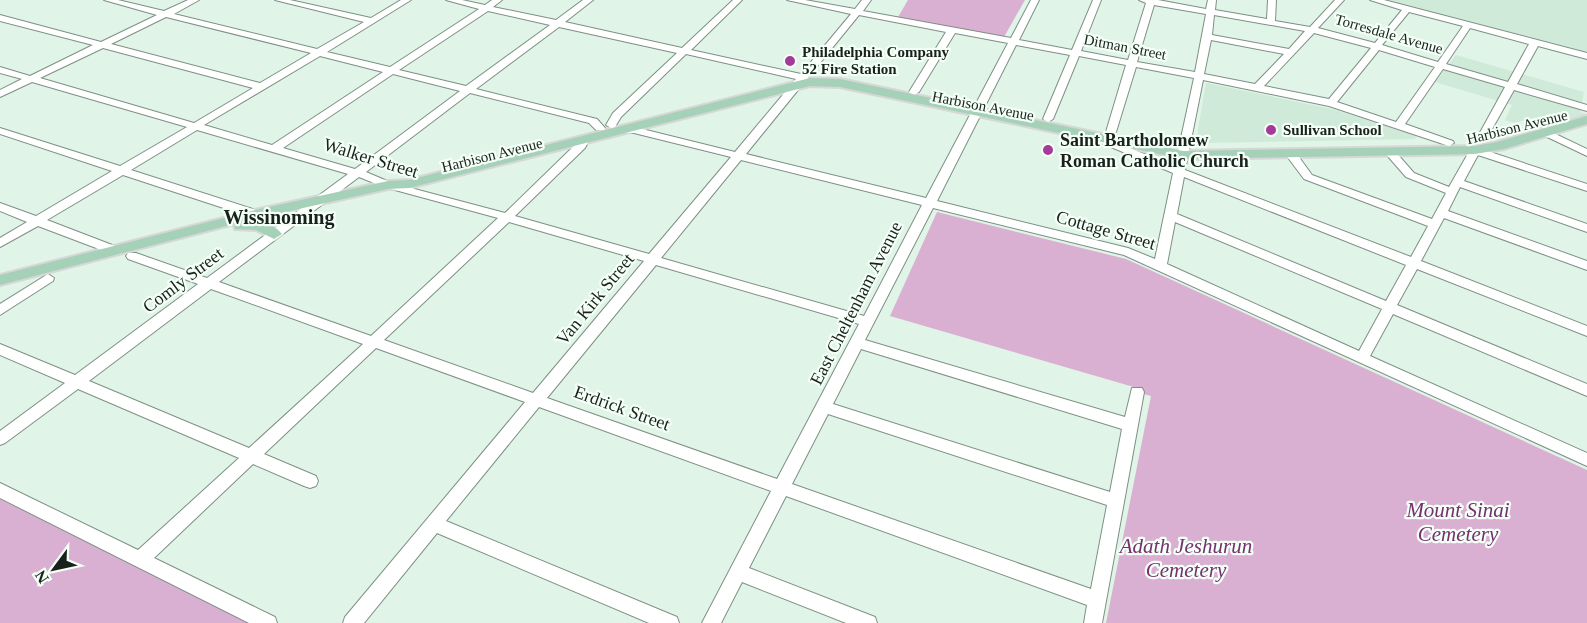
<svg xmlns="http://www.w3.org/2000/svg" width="1587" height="623" font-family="Georgia,serif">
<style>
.built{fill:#cfead8}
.green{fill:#dab0d2}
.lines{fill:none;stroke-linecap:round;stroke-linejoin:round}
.minor-casing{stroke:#7e9085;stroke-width:2}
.major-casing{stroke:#d6d7d6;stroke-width:4}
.minor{fill:#fff;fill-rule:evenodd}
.major{fill:#a5d1b8;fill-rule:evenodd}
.poi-dot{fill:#a63a9a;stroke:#f3fff7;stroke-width:2}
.labels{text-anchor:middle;stroke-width:4.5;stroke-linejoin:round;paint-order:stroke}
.far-street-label{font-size:15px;fill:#1a211c;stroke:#f3fff7}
.far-poi-label{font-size:15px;font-weight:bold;fill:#1a211c;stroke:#f3fff7;text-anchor:start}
.poi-label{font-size:18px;font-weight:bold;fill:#1a211c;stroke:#f3fff7;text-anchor:start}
.street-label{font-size:18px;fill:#1a211c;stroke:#f3fff7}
.neighbourhood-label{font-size:20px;font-weight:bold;fill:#1a211c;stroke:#f3fff7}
.near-park-label{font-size:21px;font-style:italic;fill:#75306d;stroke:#f3fff7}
</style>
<rect width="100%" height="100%" fill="#e0f4e7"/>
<g class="built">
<path d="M1385,0H1587V53Z"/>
<path d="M1456,55L1584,92L1580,112L1587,114V125L1550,114L1513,123L1505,120L1512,105L1435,82Z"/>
<path d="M1206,83L1332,109L1416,136L1415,139L1201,143L1196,141Z"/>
</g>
<g class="green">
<path d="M908,0H1025L1004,37L898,17Z"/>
<path d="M937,212L1126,259L1587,470V623H1106L1151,396L1140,393L1144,390L890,316Z"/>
<path d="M0,490L268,623H0Z"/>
</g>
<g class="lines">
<defs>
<g id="minor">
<path d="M104,0H118L164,11L188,0H199L174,14L317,49L364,22L275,0H290L371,18L401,0H411L327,52L390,67L479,9L446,0H462L485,5L492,0H502L493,7L556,20L583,0H593L565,22L682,48L733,0H742L691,50L801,74L851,14L787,0H805L855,9L862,0H871L863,11L1011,38L1031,0H1039L1019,40L1072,50L1093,0H1101L1081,51L1128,60L1146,3L1139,0H1158L1206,9L1208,0H1216L1215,10L1267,19L1268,0H1276L1275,21L1310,27L1335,0H1344L1318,28L1375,43L1402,10L1370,0H1384L1587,53V59L1538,46L1517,84L1587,105V111L1514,90L1487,138L1482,141L1477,138L1505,87L1443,69L1405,124L1453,141L1454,143L1449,146L1329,106L1203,80L1185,170L1411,257L1428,226L1304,179L1286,155L1288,153H1296L1312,175L1432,219L1446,193L1406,177L1385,153V149H1393L1414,173L1449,187L1470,150L1475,147L1587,184V191L1478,155L1464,181L1587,224V232L1460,187L1448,211L1587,261V270L1444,218L1421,261L1587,326V336L1417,269L1397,305L1587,384V396L1393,314L1370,356L1587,453V466L1124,255L933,208L865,340L1125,417L1132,388H1142L1144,392L1102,623H1084L1087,605L786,496L749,568L875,617L877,623H846L742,582L721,623H702L771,491L539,407L446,521L677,617L679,623H649L437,533L364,623H343L345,617L525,402L376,348L264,454L316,476L318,481L316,486L310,488L304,486L253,464L154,558L275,617L277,623H249L0,498V483L138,550L239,458L78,389L5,443L0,445V431L65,383L0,355V344L75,375L198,284L128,259L126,256L128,253H136L207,278L348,174L197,130L131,170L259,211L261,214L259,217H251L123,175L47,220L120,248L122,251L120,254H112L38,226L0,247V238L27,222L0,211V203L36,216L112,171L0,134V128L120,166L187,127L32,82L0,97V90L22,79L0,73V67L30,76L93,45L0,21V15L101,42L157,15ZM1154,5L1206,14L1195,72L1137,62ZM488,11L550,25L466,86L399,70ZM1409,12L1463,26L1438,62L1382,45ZM859,15L946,32L909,92L914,95L919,92L955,33L1008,43L926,198L746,154ZM1214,15L1305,31L1289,49L1212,35ZM166,17L311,53L260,83L111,44ZM559,27L677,53L613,113L606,125L611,128L615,127L621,117L686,54L796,79L735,152L634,127L616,128V132L634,133L731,157L649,254L515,216L585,148L590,138L589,136H581L576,144L505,213L392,183L366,172L470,93L589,123L596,130H604L605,128L597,119L476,89ZM1470,28L1529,44L1508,82L1446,64ZM1314,33L1371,48L1329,99L1264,86ZM1211,40L1284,54L1255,84L1204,74ZM1016,45L1070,55L1043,119L1048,122L1053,119L1079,56L1126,65L1106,132L1111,135L1116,132L1136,67L1194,78L1175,166L1096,135L1092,134L1087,137L1173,173L1155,259L1128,248L937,201ZM103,48L253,88L194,123L40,78ZM1379,50L1435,67L1396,122L1337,102ZM320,56L383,72L272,145L204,125ZM393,74L460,91L355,169L283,148ZM741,160L922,205L864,316L661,258ZM359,177L384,187L498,218L371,336L219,282ZM1184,177L1406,265L1386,301L1177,214ZM509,222L644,261L533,393L384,340ZM1175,222L1382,309L1359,351L1167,264ZM656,265L859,324L777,479L547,398ZM211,289L363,344L249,448L89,381ZM861,349L1122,429L1110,492L833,404ZM828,414L1107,505L1091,589L792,484Z"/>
<path d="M1545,129L1587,149V156L1541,134V130Z"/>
<path d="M48,274L54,278L53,281L0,315V304Z"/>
</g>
<path id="major" d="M810,78L840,79L1183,151L1475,146L1497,142L1587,116V124L1504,149L1475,154L1183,159L840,87L810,86L409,188L388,189L245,221C259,220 272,222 282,234L274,239L256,230L235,229L234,224L0,285V275L255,210L388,181L409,180Z"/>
</defs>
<use href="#minor" class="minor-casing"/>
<use href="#major" class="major-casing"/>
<use href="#minor" class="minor"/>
<use href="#major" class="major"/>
</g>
<g class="poi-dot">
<circle cx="790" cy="61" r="6"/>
<circle cx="1271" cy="130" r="6"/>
<circle cx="1048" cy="150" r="6"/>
</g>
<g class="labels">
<g class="far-street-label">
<text transform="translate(1389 34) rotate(16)" y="5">Torresdale Avenue</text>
<text transform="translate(1125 47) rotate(11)" y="5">Ditman Street</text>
<text transform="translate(983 106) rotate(11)" y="5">Harbison Avenue</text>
<text transform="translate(1517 127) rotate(-14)" y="5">Harbison Avenue</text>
<text transform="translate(492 155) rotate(-14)" y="5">Harbison Avenue</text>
</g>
<g class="far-poi-label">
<text x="802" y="57">Philadelphia Company<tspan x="802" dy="17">52 Fire Station</tspan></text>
<text x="1283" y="135">Sullivan School</text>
</g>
<g class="poi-label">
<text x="1060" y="146">Saint Bartholomew<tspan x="1060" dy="21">Roman Catholic Church</tspan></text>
</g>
<g class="street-label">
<text transform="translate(371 158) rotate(17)" y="6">Walker Street</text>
<text transform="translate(1106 230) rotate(16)" y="6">Cottage Street</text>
<text transform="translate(183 280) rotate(-37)" y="6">Comly Street</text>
<text transform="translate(595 299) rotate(-51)" y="6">Van Kirk Street</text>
<text transform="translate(856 303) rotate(-63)" y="6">East Cheltenham Avenue</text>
<text transform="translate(622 408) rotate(20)" y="6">Erdrick Street</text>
</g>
<g class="neighbourhood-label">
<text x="279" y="224">Wissinoming</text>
</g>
<g class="near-park-label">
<text x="1458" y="517">Mount Sinai<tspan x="1458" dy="24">Cemetery</tspan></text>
<text x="1186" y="553">Adath Jeshurun<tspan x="1186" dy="24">Cemetery</tspan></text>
</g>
</g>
<g transform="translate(54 569) rotate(237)" stroke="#f3fff7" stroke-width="4.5" paint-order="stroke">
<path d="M0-4.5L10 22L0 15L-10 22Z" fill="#1a211c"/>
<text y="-9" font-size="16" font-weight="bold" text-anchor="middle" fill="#1a211c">N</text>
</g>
</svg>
